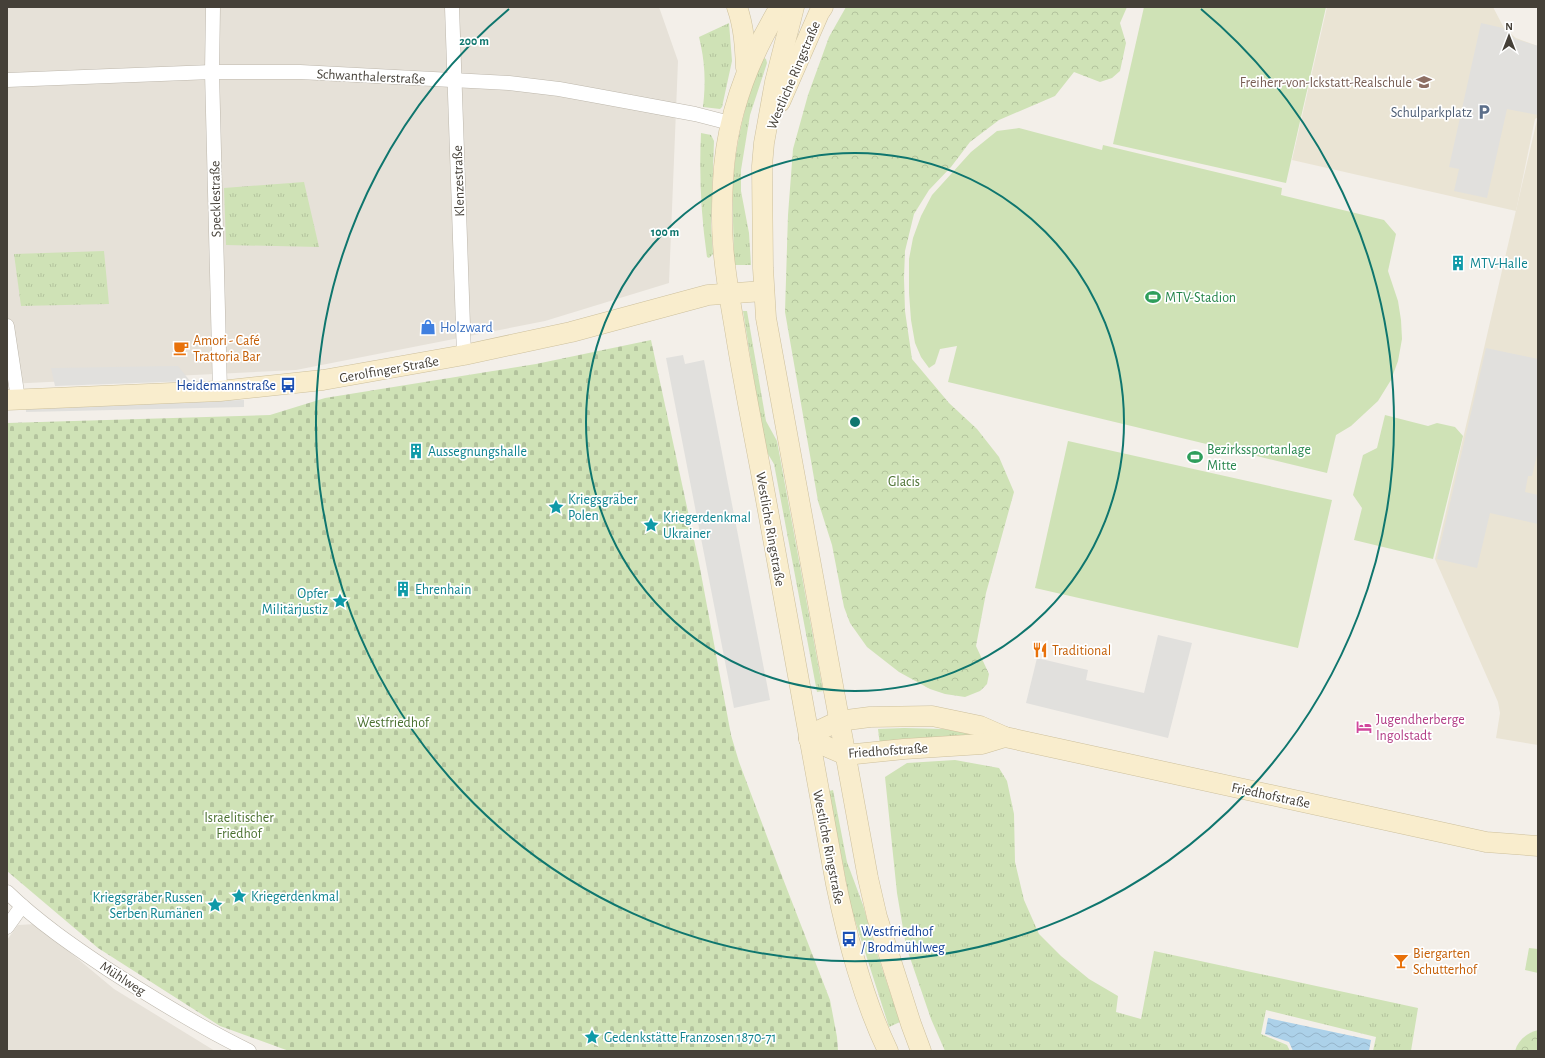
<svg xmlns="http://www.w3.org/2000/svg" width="1545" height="1058" font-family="'Alegreya Sans',sans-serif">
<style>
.residential{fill:#e6e1d8}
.education{fill:#eae4d4}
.grass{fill:url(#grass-tufts)}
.forest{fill:url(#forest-crowns)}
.cemetery{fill:url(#cemetery-stones)}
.garden{fill:#cfe2b6}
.parking{fill:#e1e0dd}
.water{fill:url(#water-waves)}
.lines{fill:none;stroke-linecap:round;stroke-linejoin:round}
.street-casing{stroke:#bdb7ac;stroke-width:15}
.secondary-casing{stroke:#cdc09d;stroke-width:21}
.street{stroke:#fff;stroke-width:14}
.secondary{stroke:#f9edcd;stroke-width:20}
.ring{fill:none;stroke:#0f766e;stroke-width:2}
.labels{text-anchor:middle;stroke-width:3.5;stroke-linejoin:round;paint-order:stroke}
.street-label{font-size:14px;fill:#454038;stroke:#fff}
.education-label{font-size:14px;fill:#785e54;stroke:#fff;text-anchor:end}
.service-label{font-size:14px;fill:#4e5e75;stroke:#fff;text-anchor:end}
.culture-label{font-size:14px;fill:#0d838f;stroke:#fff;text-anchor:start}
.leisure-label{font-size:14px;fill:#27864d;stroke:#fff;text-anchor:start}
.shop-label{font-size:14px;fill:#366cbe;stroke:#fff;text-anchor:start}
.food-label{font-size:14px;fill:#c56008;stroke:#fff;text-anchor:start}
.transit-label{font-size:14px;fill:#164399;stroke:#fff;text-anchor:end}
.park-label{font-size:14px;fill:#4b7131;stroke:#fff}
.hotel-label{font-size:14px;fill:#b23c85;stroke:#fff;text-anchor:start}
.centre{fill:#0f766e;stroke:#fff;stroke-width:2}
.ring-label{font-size:12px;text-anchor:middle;font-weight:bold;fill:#0f766e;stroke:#fff;stroke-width:3.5;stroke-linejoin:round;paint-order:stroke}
</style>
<defs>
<pattern id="grass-tufts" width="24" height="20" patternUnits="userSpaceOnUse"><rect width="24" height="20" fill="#cfe2b6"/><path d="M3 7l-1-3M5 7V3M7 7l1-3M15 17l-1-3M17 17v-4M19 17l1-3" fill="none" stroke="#b3c39d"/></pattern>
<pattern id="forest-crowns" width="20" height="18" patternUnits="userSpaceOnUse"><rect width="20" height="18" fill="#cfe2b6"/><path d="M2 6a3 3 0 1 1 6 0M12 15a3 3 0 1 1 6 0" fill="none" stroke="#b3c39d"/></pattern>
<pattern id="cemetery-stones" width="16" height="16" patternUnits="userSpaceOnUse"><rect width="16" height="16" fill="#cfe2b6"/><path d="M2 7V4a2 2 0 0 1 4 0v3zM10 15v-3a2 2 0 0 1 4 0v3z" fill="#b3c39d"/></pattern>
<pattern id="water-waves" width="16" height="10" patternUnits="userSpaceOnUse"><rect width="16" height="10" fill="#acd1e9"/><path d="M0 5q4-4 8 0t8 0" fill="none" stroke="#95b4c9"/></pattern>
</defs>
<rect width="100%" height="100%" fill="#f3efe9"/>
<g class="residential">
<path d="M7,7H659L678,61L669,283L545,321L296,370L7,384Z"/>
<path d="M36,924L114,989L215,1051H7V940L18,925Z"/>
</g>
<g class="education">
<path d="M1327,7H1493L1504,28L1516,38L1538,46V117L1535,119L1516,211L1292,160Z"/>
<path d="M1537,120H1538V745L1496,738L1500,713L1498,702L1435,559Z"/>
</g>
<g class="grass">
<path d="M729,23L732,61L722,107L720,109L703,107C706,83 705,61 699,37Z"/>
<path d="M764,58L766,59L767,63L750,115L741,170V191L749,233L751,265H734C734,233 731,201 734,170C737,142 743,115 751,89C754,79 757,66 764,58Z"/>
<path d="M701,133L711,135L714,141L711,225L713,254L709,258L707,257C701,216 699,175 701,133Z"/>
<path d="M304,182L319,247L226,245L224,188Z"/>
<path d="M104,251L109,304L21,306L14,254Z"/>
<path d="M743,311H747L766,421L777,441L823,691L817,692L774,464L765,449Z"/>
<path d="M904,728L943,729L983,734L880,745L878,729Z"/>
<path d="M955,760L999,768L1007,781L1014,814L1015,862L1024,900L1039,934L1061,956L1089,979L1118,996L1116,1012L1141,1019L1154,951L1418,1008L1411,1051H1373L1376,1037L1266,1010L1261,1034L1287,1045L1290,1051H945L931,1019L906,946L897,893L885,777L907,763Z"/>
<path d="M833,790L847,862L863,905L875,947L900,1022L889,1027L851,908L829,791Z"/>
</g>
<g class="forest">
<path d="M846,7H1127L1120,23L1126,43L1120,71L1112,78L1100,82L1074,72L1055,96L999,120L970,142L951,167L929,190L914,214L905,251L904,278L905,311L912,359L949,403L977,429L999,457L1014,492L986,593L976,646L989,674L987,684L980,691L965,697L945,694L930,689L899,672L867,647L850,623L844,607L832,545L818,501L785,312L788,215L793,149L808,95L829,37Z"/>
<path d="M1538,1030V1051H1515C1518,1040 1527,1033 1538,1030Z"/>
</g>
<path class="cemetery" d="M651,340L699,563L731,735L739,762L780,871L830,1000L837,1037L838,1051H289L220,1026L98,948L7,871V423L270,415L325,398L536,364Z"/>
<g class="garden">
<path d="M1144,7H1326L1286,183L1113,144Z"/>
<path d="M1019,128L1102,150L1103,145L1282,188L1281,195L1384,220L1396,234L1388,271L1398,301L1401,320L1402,339L1398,361L1391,380L1378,401L1351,426L1336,435L1327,473L948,382L957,346L940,349L935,364L929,368L921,357L915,343L911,320L909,293V259L913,238L921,216L932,195L971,152L997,131Z"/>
<path d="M1385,415L1428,426L1437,423L1455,427L1463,436L1433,559L1354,540L1362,508L1353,495L1363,455L1377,448Z"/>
<path d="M1068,441L1332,500L1298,648L1035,588Z"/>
<path d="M1529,948L1538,949V973L1525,970Z"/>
</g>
<g class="parking">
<path d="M1481,23L1503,28L1515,39L1538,46V115L1507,109L1487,198L1454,191L1459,169L1449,167Z"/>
<path d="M1486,348L1538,359V451L1532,476H1528L1525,492L1538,495V524L1490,513L1477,568L1437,559Z"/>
<path d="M683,355L685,364L704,360L770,700L734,708L666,358Z"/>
<path d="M178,366L190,381L55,386L51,368Z"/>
<path d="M244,400V407L26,412V405Z"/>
<path d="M1158,635L1192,643L1168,738L1026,703L1037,658L1088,670L1086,680L1144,693Z"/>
</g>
<path class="water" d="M1268,1018L1371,1040L1369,1051H1293L1289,1042L1265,1034Z"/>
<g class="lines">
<defs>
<g id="street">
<path d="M213,7L212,72L220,391"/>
<path d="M452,7L464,355"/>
<path d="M7,80L212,72H300L509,83L559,89L603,97L695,114L730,123"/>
<path d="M7,326L18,399"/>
<path d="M7,892C38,922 73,946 109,970C154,999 200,1027 249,1051"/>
<path d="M7,927L22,906"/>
</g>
<g id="secondary">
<path d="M737,7C744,27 745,46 746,68"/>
<path d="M780,7C750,56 729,110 724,167C722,193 721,219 723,244C725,277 732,310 737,342C744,384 752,425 760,467C785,606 811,745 836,884C848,941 863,999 888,1051"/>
<path d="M794,7L775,82L764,143L762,166L763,268L766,318L868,878L877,917L911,1024L921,1051"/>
<path d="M780,102L819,13L823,7"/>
<path d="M7,400L220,391L323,380L464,355L571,332L708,295L764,291"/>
<path d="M809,739L822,729L839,721L870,717L932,716L980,726L1005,737L1486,842L1538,846"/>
<path d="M809,739L846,755L904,749L982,744L1005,737"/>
</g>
</defs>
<use href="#street" class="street-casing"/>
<use href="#secondary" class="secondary-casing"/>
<use href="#street" class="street"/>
<use href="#secondary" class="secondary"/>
</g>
<g class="ring">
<circle cx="855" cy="422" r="269"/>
<path d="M1201 9A539 539 0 1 1 509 9"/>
</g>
<defs>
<symbol id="school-bare" viewBox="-9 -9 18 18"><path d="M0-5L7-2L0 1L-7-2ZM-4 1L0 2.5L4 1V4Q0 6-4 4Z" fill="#8d6e63" stroke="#fff" stroke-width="2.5" paint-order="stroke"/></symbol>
<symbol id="parking-bare" viewBox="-9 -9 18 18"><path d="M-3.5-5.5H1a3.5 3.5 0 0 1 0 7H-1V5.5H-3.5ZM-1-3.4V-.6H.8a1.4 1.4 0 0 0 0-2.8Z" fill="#5c6f8a" stroke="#fff" stroke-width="2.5" paint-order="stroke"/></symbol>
<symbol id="building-bare" viewBox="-9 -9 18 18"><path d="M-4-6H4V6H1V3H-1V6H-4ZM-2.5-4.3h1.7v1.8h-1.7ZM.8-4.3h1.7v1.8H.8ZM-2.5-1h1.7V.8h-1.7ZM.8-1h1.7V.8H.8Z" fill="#0f9aa8" stroke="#fff" stroke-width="2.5" paint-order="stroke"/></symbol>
<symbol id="stadium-bare" viewBox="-9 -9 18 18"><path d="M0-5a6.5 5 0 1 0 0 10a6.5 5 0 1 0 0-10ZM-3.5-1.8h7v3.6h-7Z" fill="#2e9e5b" stroke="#fff" stroke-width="2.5" paint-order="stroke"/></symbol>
<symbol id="shop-bare" viewBox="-9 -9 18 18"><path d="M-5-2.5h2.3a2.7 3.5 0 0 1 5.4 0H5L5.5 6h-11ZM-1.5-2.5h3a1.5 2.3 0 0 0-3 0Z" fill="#3f7fe0" stroke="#fff" stroke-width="2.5" paint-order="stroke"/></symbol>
<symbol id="cafe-bare" viewBox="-9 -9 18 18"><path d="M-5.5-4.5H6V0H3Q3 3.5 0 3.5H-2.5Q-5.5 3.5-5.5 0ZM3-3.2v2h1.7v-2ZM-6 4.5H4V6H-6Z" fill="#e8710a" stroke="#fff" stroke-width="2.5" paint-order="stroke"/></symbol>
<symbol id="bus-bare" viewBox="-9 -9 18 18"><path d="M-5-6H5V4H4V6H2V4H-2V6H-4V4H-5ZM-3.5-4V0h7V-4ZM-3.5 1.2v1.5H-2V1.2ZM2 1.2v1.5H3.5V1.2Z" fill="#1a4fb4" stroke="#fff" stroke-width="2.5" paint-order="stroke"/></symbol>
<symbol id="sight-bare" viewBox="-9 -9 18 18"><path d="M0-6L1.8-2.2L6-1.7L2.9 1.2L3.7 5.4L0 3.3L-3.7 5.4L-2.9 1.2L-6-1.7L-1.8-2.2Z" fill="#0f9aa8" stroke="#fff" stroke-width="2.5" paint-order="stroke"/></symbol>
<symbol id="restaurant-bare" viewBox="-9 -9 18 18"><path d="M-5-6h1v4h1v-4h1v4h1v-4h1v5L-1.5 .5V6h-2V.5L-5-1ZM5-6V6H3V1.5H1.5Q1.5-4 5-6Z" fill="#e8710a" stroke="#fff" stroke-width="2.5" paint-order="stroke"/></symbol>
<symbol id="hotel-bare" viewBox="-9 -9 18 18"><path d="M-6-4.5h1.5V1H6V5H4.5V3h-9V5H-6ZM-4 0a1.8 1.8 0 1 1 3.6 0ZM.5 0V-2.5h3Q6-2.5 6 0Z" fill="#d1479c" stroke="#fff" stroke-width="2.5" paint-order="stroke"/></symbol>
<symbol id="bar-bare" viewBox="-9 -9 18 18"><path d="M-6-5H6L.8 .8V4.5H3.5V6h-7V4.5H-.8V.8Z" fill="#e8710a" stroke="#fff" stroke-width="2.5" paint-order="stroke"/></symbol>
</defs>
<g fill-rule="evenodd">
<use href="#school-bare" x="1413" y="71" width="22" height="22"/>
<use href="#parking-bare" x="1473" y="101" width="22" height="22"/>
<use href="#building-bare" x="1447" y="252" width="22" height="22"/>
<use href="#stadium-bare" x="1142" y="286" width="22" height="22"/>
<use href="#shop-bare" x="417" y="316" width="22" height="22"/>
<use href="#cafe-bare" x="170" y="337" width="22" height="22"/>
<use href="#bus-bare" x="277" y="374" width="22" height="22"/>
<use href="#building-bare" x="405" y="440" width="22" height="22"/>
<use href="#stadium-bare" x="1184" y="446" width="22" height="22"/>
<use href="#sight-bare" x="545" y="496" width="22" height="22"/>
<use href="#sight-bare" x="640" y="514" width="22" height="22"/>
<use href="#building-bare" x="392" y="578" width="22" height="22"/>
<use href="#sight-bare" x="329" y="590" width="22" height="22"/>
<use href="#restaurant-bare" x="1029" y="639" width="22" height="22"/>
<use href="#hotel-bare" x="1353" y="716" width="22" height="22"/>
<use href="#sight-bare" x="228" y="885" width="22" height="22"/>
<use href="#sight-bare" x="204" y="894" width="22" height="22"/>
<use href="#bus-bare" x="838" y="928" width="22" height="22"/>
<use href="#bar-bare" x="1390" y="950" width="22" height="22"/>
<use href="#sight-bare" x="581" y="1026" width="22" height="22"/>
</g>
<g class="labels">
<g class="street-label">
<text transform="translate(793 75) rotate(-67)" y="5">Westliche Ringstraße</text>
<text transform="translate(371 76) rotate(3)" y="5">Schwanthalerstraße</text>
<text transform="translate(458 181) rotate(-92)" y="5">Klenzestraße</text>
<text transform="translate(215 199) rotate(-91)" y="5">Specklestraße</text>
<text transform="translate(389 369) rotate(-10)" y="5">Gerolfinger Straße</text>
<text transform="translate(771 529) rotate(80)" y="5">Westliche Ringstraße</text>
<text transform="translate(888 750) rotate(-4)" y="5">Friedhofstraße</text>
<text transform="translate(1271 795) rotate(12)" y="5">Friedhofstraße</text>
<text transform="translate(829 847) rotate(79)" y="5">Westliche Ringstraße</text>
<text transform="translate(123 978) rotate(33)" y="5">Mühlweg</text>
</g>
<g class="education-label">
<text x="1412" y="87">Freiherr-von-Ickstatt-Realschule</text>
</g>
<g class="service-label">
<text x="1472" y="117">Schulparkplatz</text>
</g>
<g class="culture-label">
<text x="1470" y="268">MTV-Halle</text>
<text x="428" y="456">Aussegnungshalle</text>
<text x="568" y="504">Kriegsgräber<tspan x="568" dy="16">Polen</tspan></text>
<text x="663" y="522">Kriegerdenkmal<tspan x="663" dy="16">Ukrainer</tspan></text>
<text x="415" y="594">Ehrenhain</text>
<text x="328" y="598" text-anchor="end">Opfer<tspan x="328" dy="16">Militärjustiz</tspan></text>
<text x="251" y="901">Kriegerdenkmal</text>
<text x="203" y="902" text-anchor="end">Kriegsgräber Russen<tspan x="203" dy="16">Serben Rumänen</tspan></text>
<text x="604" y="1042">Gedenkstätte Franzosen 1870-71</text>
</g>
<g class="leisure-label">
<text x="1165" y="302">MTV-Stadion</text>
<text x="1207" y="454">Bezirkssportanlage<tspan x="1207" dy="16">Mitte</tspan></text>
</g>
<g class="shop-label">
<text x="440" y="332">Holzward</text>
</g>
<g class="food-label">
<text x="193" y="345">Amori - Café<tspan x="193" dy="16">Trattoria Bar</tspan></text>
<text x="1052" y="655">Traditional</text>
<text x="1413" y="958">Biergarten<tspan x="1413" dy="16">Schutterhof</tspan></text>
</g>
<g class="transit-label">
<text x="276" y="390">Heidemannstraße</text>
<text x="861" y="936" text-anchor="start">Westfriedhof<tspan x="861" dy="16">/ Brodmühlweg</tspan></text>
</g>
<g class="park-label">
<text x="904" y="486">Glacis</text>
<text x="393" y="727">Westfriedhof</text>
<text x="239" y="822">Israelitischer<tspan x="239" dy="16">Friedhof</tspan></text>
</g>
<g class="hotel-label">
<text x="1376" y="724">Jugendherberge<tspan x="1376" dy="16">Ingolstadt</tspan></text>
</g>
</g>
<circle cx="855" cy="422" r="6" class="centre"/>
<g class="ring-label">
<text x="474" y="45">200 m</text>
<text x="665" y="236">100 m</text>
</g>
<rect width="1545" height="1058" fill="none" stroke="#454038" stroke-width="16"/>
<g transform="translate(1509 36)" stroke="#ffffff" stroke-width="3" paint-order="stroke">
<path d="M0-3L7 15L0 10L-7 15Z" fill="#454038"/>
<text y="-6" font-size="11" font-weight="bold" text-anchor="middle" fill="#454038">N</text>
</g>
</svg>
